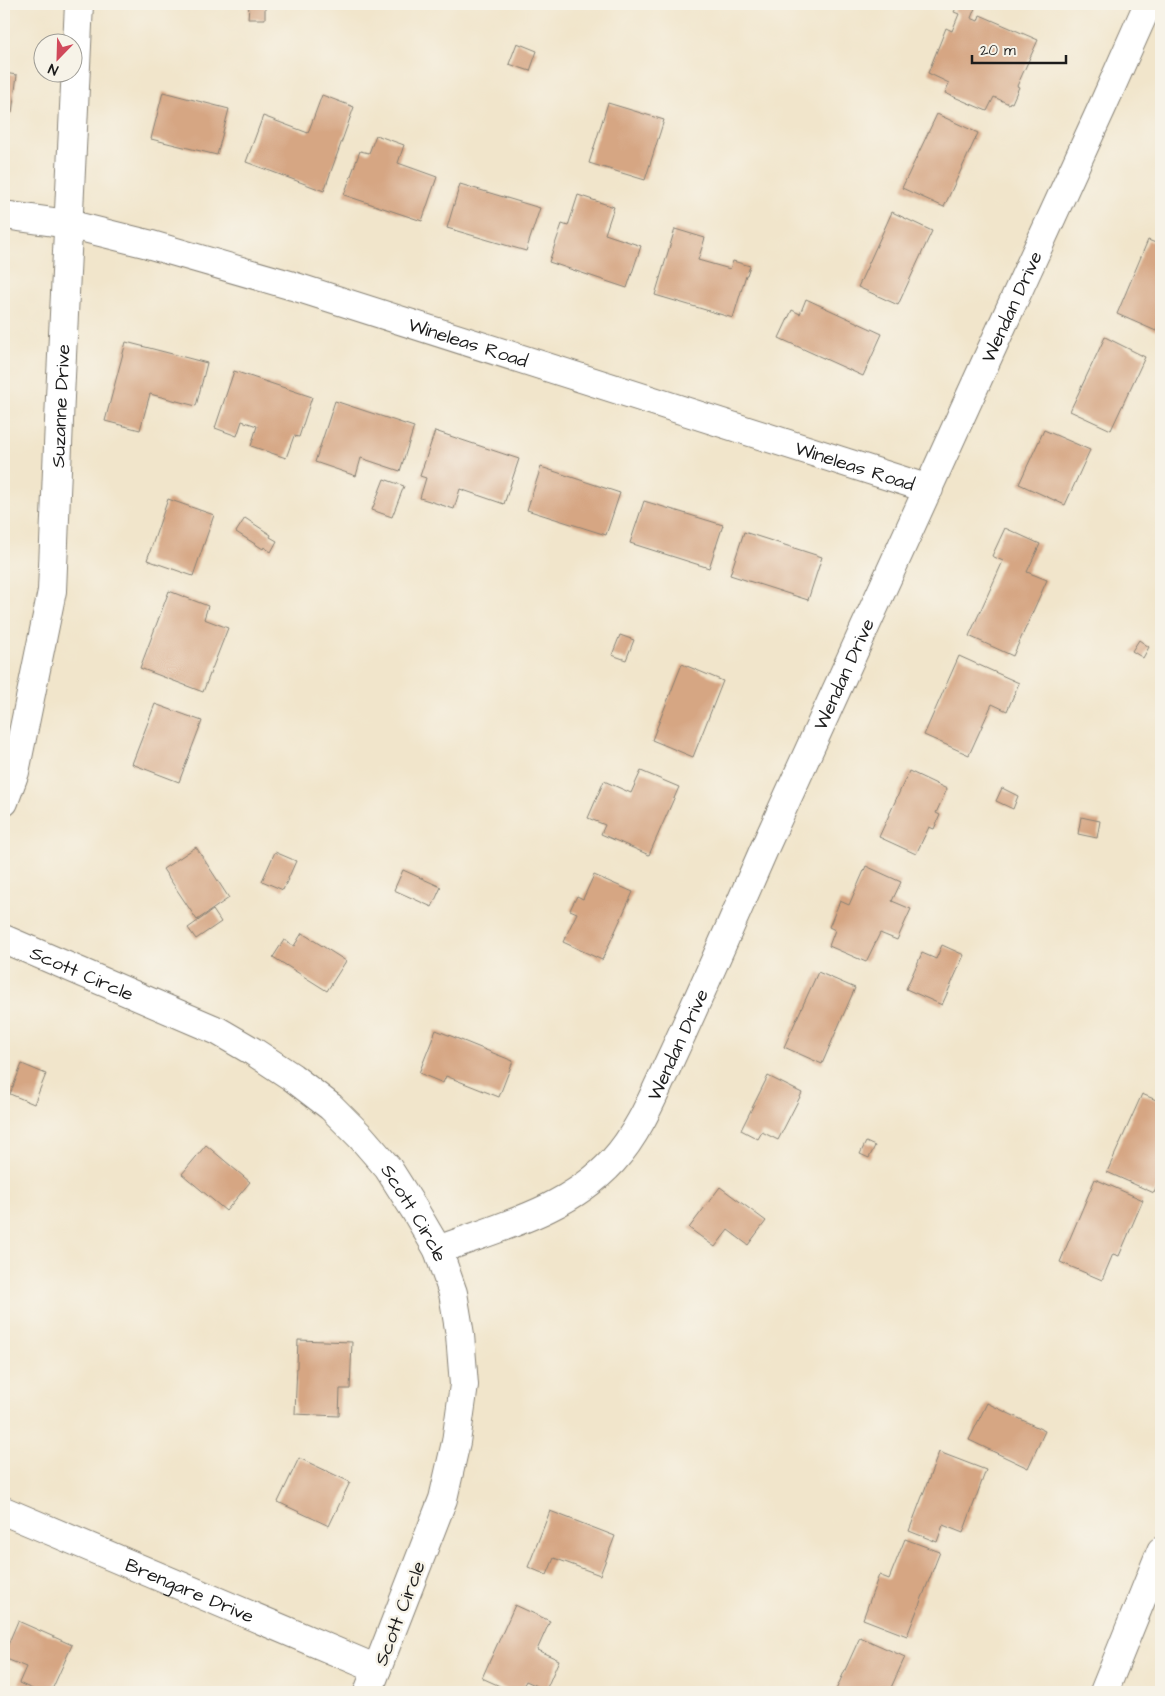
<svg xmlns="http://www.w3.org/2000/svg" width="1165" height="1696" font-family="'Architects Daughter',sans-serif">
<style>
.building{fill:#d6a683}
.lines{fill:none;stroke-linecap:round;stroke-linejoin:round}
.street-casing{stroke:#868074;stroke-width:30}
.street{stroke:#fff;stroke-width:28}
.labels{text-anchor:middle;stroke-width:5;stroke-linejoin:round;paint-order:stroke}
.street-label{font-size:19px;fill:#1c1c1c;stroke:#f7f3e8}
</style>
<rect width="100%" height="100%" fill="#f7f3e8"/>
<filter id="ink" filterUnits="userSpaceOnUse"><feTurbulence type="fractalNoise" baseFrequency=".02" numOctaves="2"/><feDisplacementMap in="SourceGraphic" scale="10" xChannelSelector="R" yChannelSelector="G"/><feConvolveMatrix kernelMatrix="1 2 1 2 8 2 1 2 1" color-interpolation-filters="sRGB"/></filter>
<filter id="wash" filterUnits="userSpaceOnUse"><feTurbulence type="fractalNoise" baseFrequency=".0096" numOctaves="4" result="noise"/><feDisplacementMap in="SourceGraphic" scale="20" xChannelSelector="R" yChannelSelector="G"/><feGaussianBlur stdDeviation="1.12" result="paint"/><feColorMatrix in="noise" values="0 0 0 0 0 0 0 0 0 0 0 0 0 0 0 0 0 1.4 0 .05"/><feComposite in="paint" operator="in"/></filter>
<g filter="url(#wash)">
<rect width="100%" height="100%" fill="#f1e5cb"/>
<g id="blocks">
<g class="building">
<path d="M958,4H964L975,8L971,18L978,21L980,15L1038,40L1017,86L1019,87L1012,103L1010,102L1009,104L994,97L987,111L945,93L949,83L928,73L946,28L952,31L959,14L954,12Z"/>
<path d="M249,5L265,6V19H248Z"/>
<path d="M517,43L537,51L530,71L509,64Z"/>
<path d="M4,73L17,75L12,113L4,112Z"/>
<path d="M163,92L229,109L217,155L151,139Z"/>
<path d="M322,95L354,107L324,191L246,162L263,116L308,133Z"/>
<path d="M608,103L664,120L645,180L589,163Z"/>
<path d="M937,114L978,133L944,207L902,188Z"/>
<path d="M376,135L404,145L398,163L437,177L422,221L344,195L360,151L369,153Z"/>
<path d="M460,184L540,208L526,251L447,228Z"/>
<path d="M578,195L614,207L605,234L641,246L627,288L549,262L562,224L568,226Z"/>
<path d="M892,212L932,231L898,305L858,287Z"/>
<path d="M675,229L705,238L698,260L730,269L733,261L750,266L747,275H746L733,318L655,295Z"/>
<path d="M1148,240L1161,245V320L1156,331L1117,314Z"/>
<path d="M806,299L882,334L863,376L779,338L792,310L800,314Z"/>
<path d="M1105,337L1145,357L1111,430L1070,411Z"/>
<path d="M126,342L207,363L196,406L150,394L140,430L105,421Z"/>
<path d="M234,371L312,397L299,437L294,436L286,458L251,446L257,426L242,421L237,436L215,428Z"/>
<path d="M335,401L414,427L400,471L361,458L356,476L315,462Z"/>
<path d="M1044,430L1090,450L1065,505L1019,484Z"/>
<path d="M435,431L519,459L504,504L460,489L454,509L420,498L426,478L420,476Z"/>
<path d="M541,467L620,493L606,535L527,510Z"/>
<path d="M384,479L404,486L392,517L372,510Z"/>
<path d="M168,499L214,515L193,576L147,560Z"/>
<path d="M644,501L723,525L709,568L630,543Z"/>
<path d="M245,518L271,535L270,537L277,541L271,552L264,547L263,549L236,532Z"/>
<path d="M1005,528L1040,544L1027,572L1047,580L1013,656L969,636L1003,561L992,556Z"/>
<path d="M744,532L822,557L808,600L730,575Z"/>
<path d="M169,591L208,606L204,619L228,628L203,692L140,668Z"/>
<path d="M620,635L634,640L626,660L612,655Z"/>
<path d="M1139,640L1149,647L1143,658L1132,651Z"/>
<path d="M959,656L1019,683L1007,711L992,704L969,755L924,735Z"/>
<path d="M682,664L723,681L693,757L652,740Z"/>
<path d="M155,704L202,721L179,782L132,764Z"/>
<path d="M641,771L679,787L649,855L601,834L605,825L588,818L604,781L631,793Z"/>
<path d="M909,771L947,789L936,813L940,815L934,829L929,827L916,854L879,837Z"/>
<path d="M1002,788L1018,796L1013,809L996,801Z"/>
<path d="M1081,817L1100,821L1097,838L1078,834Z"/>
<path d="M196,847L229,898L197,920L163,869Z"/>
<path d="M275,852L296,861L283,890L262,881Z"/>
<path d="M866,866L901,882L892,901L911,909L897,940L880,933L866,962L829,946L835,930L829,927L840,901L849,905Z"/>
<path d="M403,870L441,887L432,907L394,890Z"/>
<path d="M594,875L633,892L602,960L563,942L577,913L570,910L577,896L583,899Z"/>
<path d="M213,910L221,922L196,939L188,928Z"/>
<path d="M302,933L346,961L327,991L273,957L284,940L294,946Z"/>
<path d="M942,945L964,955L942,1005L906,989L922,953L936,959Z"/>
<path d="M818,972L855,988L822,1064L784,1047Z"/>
<path d="M436,1030L513,1061L499,1097L446,1076L443,1083L419,1073Z"/>
<path d="M22,1064L46,1074L34,1104L10,1094Z"/>
<path d="M768,1076L802,1093L778,1140L762,1132L758,1139L741,1130Z"/>
<path d="M1142,1094L1161,1102V1176L1154,1193L1107,1172Z"/>
<path d="M866,1142L875,1146L869,1158L860,1154Z"/>
<path d="M206,1145L250,1182L226,1211L182,1174Z"/>
<path d="M1095,1179L1143,1200L1119,1256L1113,1254L1102,1280L1060,1262Z"/>
<path d="M720,1187L766,1221L748,1245L728,1230L715,1247L689,1228Z"/>
<path d="M298,1340L352,1342L350,1389H340L339,1416L295,1414Z"/>
<path d="M987,1403L1045,1431L1028,1468L969,1440Z"/>
<path d="M939,1452L986,1470L963,1533L943,1525L937,1542L909,1531Z"/>
<path d="M299,1458L350,1482L329,1526L278,1502Z"/>
<path d="M550,1511L615,1536L600,1575L554,1558L547,1575L528,1567Z"/>
<path d="M905,1539L940,1552L907,1636L863,1619L879,1575L889,1579Z"/>
<path d="M515,1605L550,1621L537,1650L559,1660L546,1690L526,1681L520,1692H513L482,1678Z"/>
<path d="M18,1621L72,1645L51,1692H39L19,1683L26,1667L4,1658V1654Z"/>
<path d="M860,1637L905,1657L889,1692H835Z"/>
</g>
</g>
</g>
<g filter="url(#ink)">
<use href="#blocks" fill-opacity="0" stroke="#868074" stroke-width="1"/>
<g class="lines">
<defs>
<g id="street">
<path id="s1" d="M4,215L68,224L148,244L293,286L929,489"/>
<path id="s2" d="M4,802L15,772L52,591L60,397L79,4"/>
<path id="s3" d="M4,939L218,1031L254,1052L292,1077L331,1107L361,1137L388,1168L414,1209L438,1250L453,1293L460,1335L464,1385L456,1442L443,1499L368,1692"/>
<path id="s4" d="M438,1250C499,1227 567,1211 613,1161C639,1133 654,1094 670,1060C703,989 734,918 765,847C877,598 991,351 1104,103L1148,4"/>
<path id="s5" d="M4,1511L377,1669"/>
<path d="M1104,1692L1161,1551"/>
</g>
</defs>
<use href="#street" class="street-casing"/>
<use href="#street" class="street"/>
</g>
</g>
<g class="labels">
<g class="street-label">
<text dy="7" stroke="none"><textPath href="#s4" startOffset="1142">Wendan Drive</textPath></text>
<text dy="7" stroke="none"><textPath href="#s1" startOffset="482">Wineleas Road</textPath></text>
<text dy="7" stroke="none"><textPath href="#s2" startOffset="402">Suzanne Drive</textPath></text>
<text dy="7" stroke="none"><textPath href="#s1" startOffset="888">Wineleas Road</textPath></text>
<text dy="7" stroke="none"><textPath href="#s4" startOffset="738">Wendan Drive</textPath></text>
<text dy="7" stroke="none"><textPath href="#s3" startOffset="85">Scott Circle</textPath></text>
<text dy="7" stroke="none"><textPath href="#s4" startOffset="332">Wendan Drive</textPath></text>
<text dy="7" stroke="none"><textPath href="#s3" startOffset="505">Scott Circle</textPath></text>
<text dy="7" stroke="none"><textPath href="#s5" startOffset="202">Brengare Drive</textPath></text>
<text transform="translate(399 1613) rotate(-69)" y="7">Scott Circle</text>
</g>
</g>
<rect width="1165" height="1696" fill="none" stroke="#f7f3e8" stroke-width="20"/>
<g transform="translate(58 58) rotate(203)"><circle r="24" fill="#f7f3e8" stroke="#9f9d96"/>
<path d="M0-4L9 19L0 12L-9 19Z" fill="#d1495b"/>
<text y="-8" font-size="14" font-weight="bold" text-anchor="middle" fill="#1c1c1c">N</text>
</g>
<path d="M972 55v8h94v-8" fill="none" stroke="#1c1c1c" stroke-width="2.5"/>
<text x="980" y="55" font-size="15" fill="#1c1c1c" stroke="#f7f3e8" stroke-width="4" paint-order="stroke">20 m</text>
</svg>
